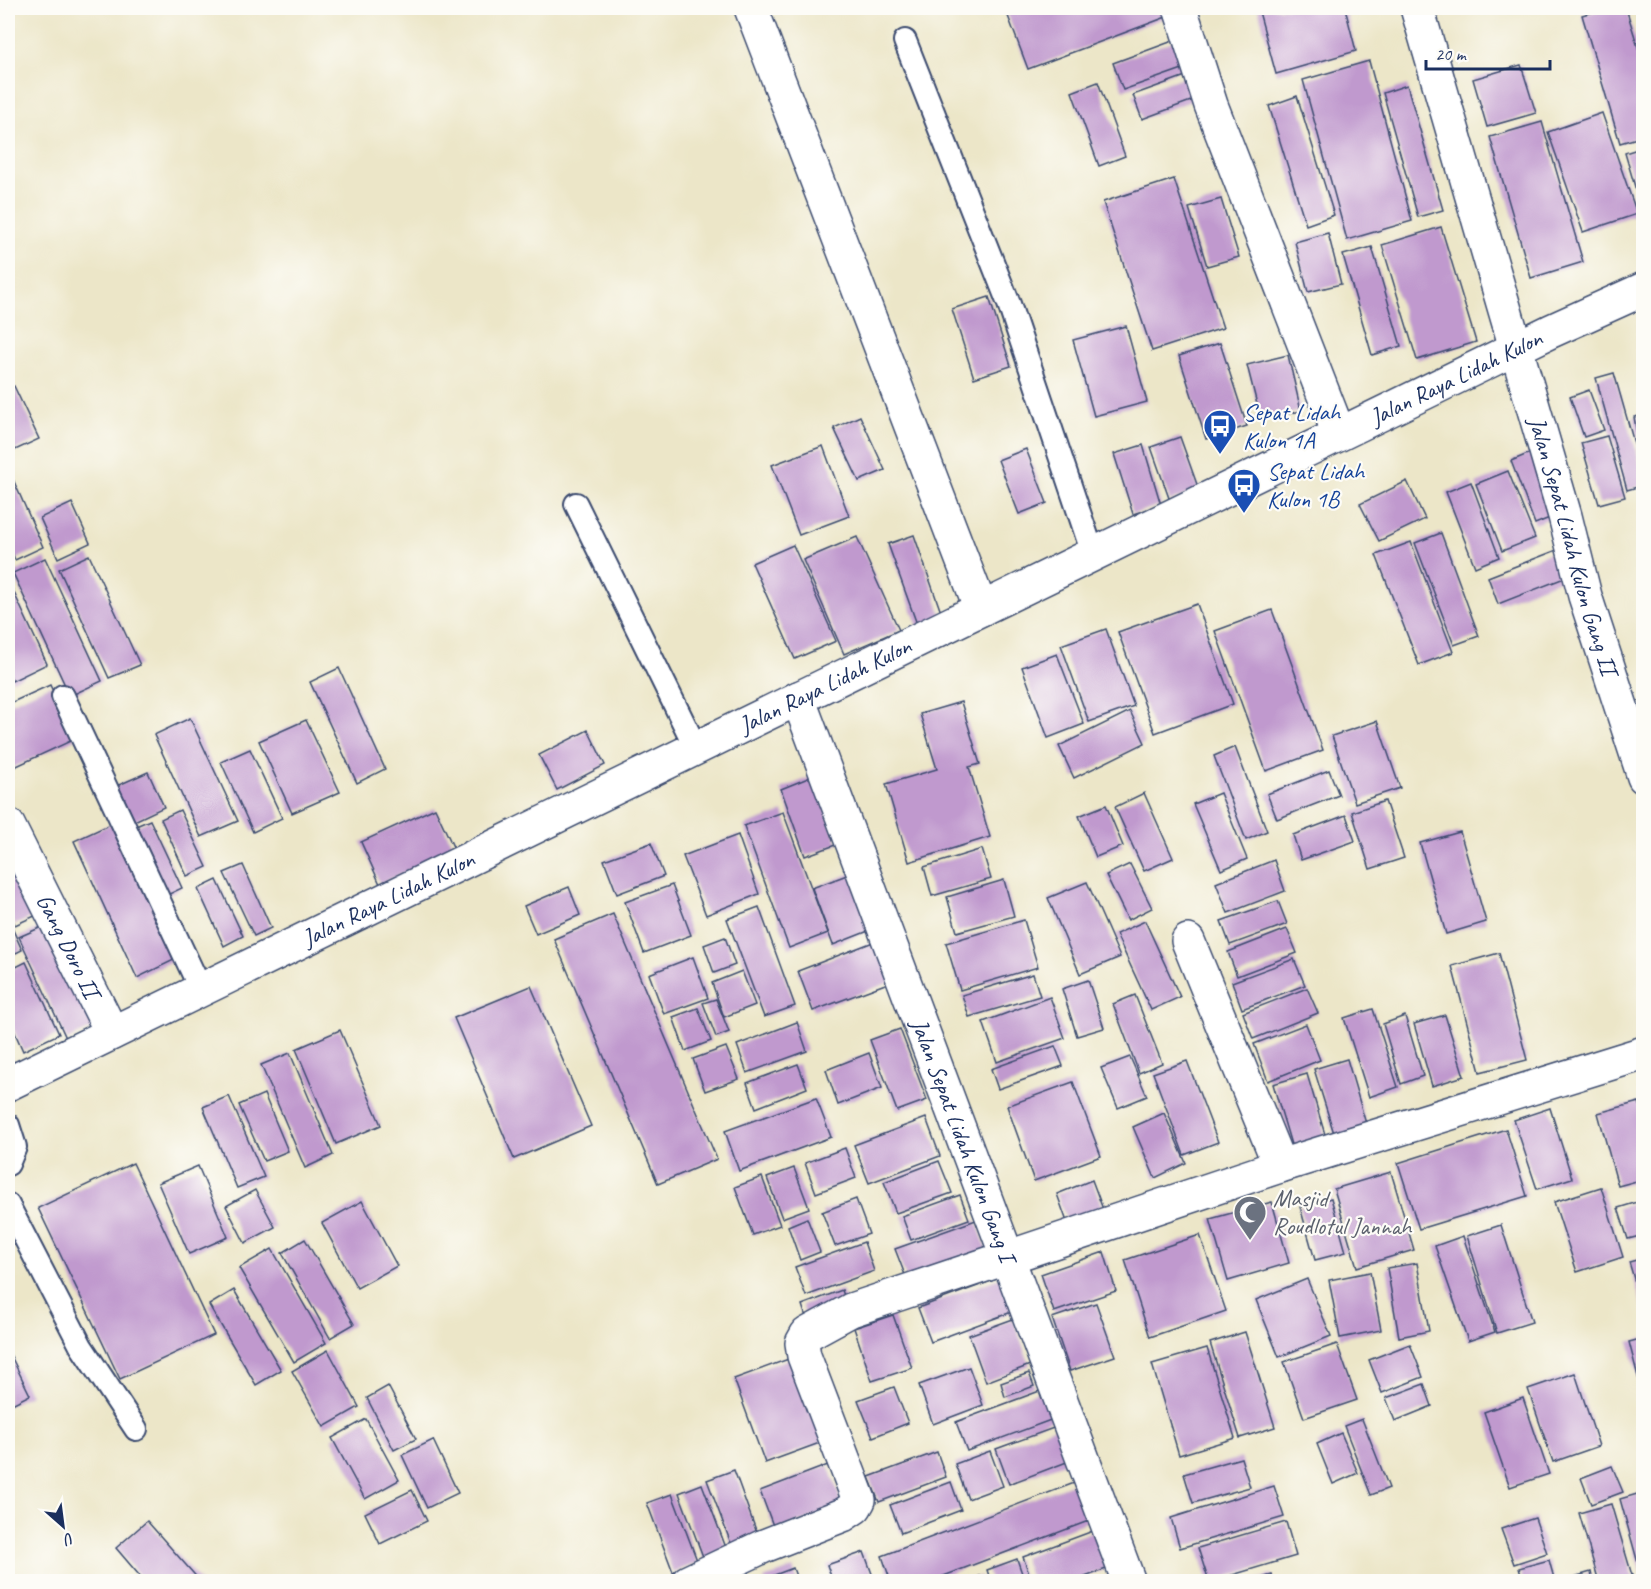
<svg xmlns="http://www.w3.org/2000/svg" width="1651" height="1589" font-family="Caveat,sans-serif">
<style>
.building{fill:#c099ce}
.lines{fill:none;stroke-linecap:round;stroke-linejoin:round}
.lane-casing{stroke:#3a4a6e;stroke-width:26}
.street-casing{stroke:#3a4a6e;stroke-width:36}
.secondary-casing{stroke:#3a4a6e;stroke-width:36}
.lane{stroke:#fff;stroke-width:22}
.street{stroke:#fff;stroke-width:33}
.secondary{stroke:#fff;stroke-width:33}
.labels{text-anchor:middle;stroke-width:4.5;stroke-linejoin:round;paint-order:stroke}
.street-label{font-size:24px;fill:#1b2f5e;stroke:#fdfcf7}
.transit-label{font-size:24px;fill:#164399;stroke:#fdfcf7;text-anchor:start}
.worship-label{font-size:24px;fill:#5b616d;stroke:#fdfcf7;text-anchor:start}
</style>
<rect width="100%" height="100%" fill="#fdfcf7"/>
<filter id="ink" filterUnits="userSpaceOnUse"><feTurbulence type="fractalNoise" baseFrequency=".0167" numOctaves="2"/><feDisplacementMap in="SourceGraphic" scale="12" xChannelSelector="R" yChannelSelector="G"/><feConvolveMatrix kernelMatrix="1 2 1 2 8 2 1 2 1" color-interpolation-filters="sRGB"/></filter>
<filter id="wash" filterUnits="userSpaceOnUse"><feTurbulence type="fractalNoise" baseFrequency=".008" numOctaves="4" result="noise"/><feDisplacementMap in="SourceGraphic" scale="24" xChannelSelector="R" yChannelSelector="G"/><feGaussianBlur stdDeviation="1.35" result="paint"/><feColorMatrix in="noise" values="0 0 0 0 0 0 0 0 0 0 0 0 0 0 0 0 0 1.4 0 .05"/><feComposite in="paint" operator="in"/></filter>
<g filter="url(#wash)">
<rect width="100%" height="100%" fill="#ece6c8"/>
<g id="blocks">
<g class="building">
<path d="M1005,8H1166L1169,16L1028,69Z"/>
<path d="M1258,8H1345L1356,51L1276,74Z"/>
<path d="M1479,8H1494V9L1480,12Z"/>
<path d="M1608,8H1626L1644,67V136L1620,143L1582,15Z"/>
<path d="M1181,38L1191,66L1123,90L1113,63Z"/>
<path d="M1369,61L1412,221L1347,240L1303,80Z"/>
<path d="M1521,65L1536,113L1487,127L1473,79Z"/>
<path d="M1191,74L1199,98L1142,119L1133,95Z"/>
<path d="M1098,82L1125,156L1099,166L1072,92Z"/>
<path d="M1407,85L1443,210L1418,217L1383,93Z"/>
<path d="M1297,96L1334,215L1306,225L1269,106Z"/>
<path d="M1602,113L1637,214L1583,232L1548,132Z"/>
<path d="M1542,122L1583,262L1531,278L1490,137Z"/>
<path d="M1644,147V214H1643L1625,153Z"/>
<path d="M1174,179L1223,328L1152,351L1103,202Z"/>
<path d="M1221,199L1239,257L1207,266L1189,208Z"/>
<path d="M1441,227L1476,342L1417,360L1382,245Z"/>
<path d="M1328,233L1341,284L1308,292L1295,242Z"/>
<path d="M1372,247L1401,346L1372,355L1343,255Z"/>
<path d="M989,297L1011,366L974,378L952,309Z"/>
<path d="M1126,326L1147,402L1094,416L1073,340Z"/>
<path d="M1220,343L1247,426L1206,439L1179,356Z"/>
<path d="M1288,355L1301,411L1261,420L1247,365Z"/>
<path d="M1644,358V378H1643L1637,361Z"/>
<path d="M1614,373L1644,478V485L1627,490L1596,378Z"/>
<path d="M14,386L39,439L13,451L8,439V390Z"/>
<path d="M1589,390L1604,430L1584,437L1570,397Z"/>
<path d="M1644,415V461H1642L1634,417Z"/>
<path d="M860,416L885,470L859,481L834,428Z"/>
<path d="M1607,436L1625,497L1599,504L1581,443Z"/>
<path d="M1180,437L1199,490L1170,501L1151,447Z"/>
<path d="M1143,445L1161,505L1133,514L1114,454Z"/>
<path d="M823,446L849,516L799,535L772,465Z"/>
<path d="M1026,449L1047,503L1019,514L998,460Z"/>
<path d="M1535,451L1559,514L1535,524L1511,461Z"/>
<path d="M8,468L43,547L15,560L8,543Z"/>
<path d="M1508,471L1535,538L1502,551L1476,484Z"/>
<path d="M1407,481L1425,519L1379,541L1360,504Z"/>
<path d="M1471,482L1499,557L1475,567L1446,492Z"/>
<path d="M72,503L90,543L58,558L40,518Z"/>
<path d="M1441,533L1479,636L1454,645L1415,543Z"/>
<path d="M914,535L943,618L918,627L888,544Z"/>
<path d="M857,537L899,630L844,654L803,560Z"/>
<path d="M1411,542L1453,652L1419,665L1376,555Z"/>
<path d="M793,545L836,641L795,659L752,563Z"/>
<path d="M1562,548L1572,575L1498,604L1488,577Z"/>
<path d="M89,555L140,665L109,678L59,569Z"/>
<path d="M45,558L102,681L70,696L13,573Z"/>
<path d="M10,584L47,664L12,681L8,670V586Z"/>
<path d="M1197,604L1233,704L1155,733L1118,632Z"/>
<path d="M1272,610L1323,750L1266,771L1215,631Z"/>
<path d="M1106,629L1134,706L1089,722L1061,645Z"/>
<path d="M1057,654L1084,724L1048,738L1022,667Z"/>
<path d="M339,668L385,769L357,783L310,682Z"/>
<path d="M50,685L75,739L8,770V704Z"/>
<path d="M961,702L980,764L969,767L990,837L909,862L886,784L937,769L920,714Z"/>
<path d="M1130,711L1145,743L1074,778L1059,746Z"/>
<path d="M190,718L238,821L201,837L154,735Z"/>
<path d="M306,720L340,792L292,813L259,741Z"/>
<path d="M1377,721L1400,788L1355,803L1332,736Z"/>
<path d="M588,730L605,765L557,790L539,755Z"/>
<path d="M1235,747L1267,831L1246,840L1214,756Z"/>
<path d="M250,749L282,818L253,832L221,762Z"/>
<path d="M1329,770L1339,795L1277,819L1267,794Z"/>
<path d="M148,772L164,807L126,825L110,789Z"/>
<path d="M813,776L838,844L805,856L781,789Z"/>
<path d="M1144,793L1173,858L1144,871L1115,807Z"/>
<path d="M1220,793L1247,859L1221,870L1193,804Z"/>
<path d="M1385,801L1404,858L1370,869L1352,812Z"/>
<path d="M1106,805L1123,846L1096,857L1079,816Z"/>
<path d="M435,808L454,849L380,884L361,842Z"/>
<path d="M180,810L207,867L187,876L161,819Z"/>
<path d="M783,812L828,933L789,948L744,826Z"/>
<path d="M1346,815L1355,841L1301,860L1293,835Z"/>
<path d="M150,820L182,888L161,898L129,829Z"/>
<path d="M115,822L178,958L137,978L74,841Z"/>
<path d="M1460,832L1486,922L1446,934L1420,843Z"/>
<path d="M738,835L759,894L706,915L683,856Z"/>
<path d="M8,838L46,911L15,925L8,909Z"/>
<path d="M651,843L664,876L617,894L604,860Z"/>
<path d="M982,849L991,879L932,896L924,867Z"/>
<path d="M1274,860L1285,891L1228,913L1216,883Z"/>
<path d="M1130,864L1152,908L1128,920L1106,875Z"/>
<path d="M243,865L271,928L254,936L224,873Z"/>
<path d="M855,872L876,928L833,945L812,888Z"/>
<path d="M217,880L243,936L224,946L198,889Z"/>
<path d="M1004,880L1014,916L957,932L947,897Z"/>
<path d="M1087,882L1120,957L1080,974L1048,898Z"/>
<path d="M672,885L691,935L644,953L625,902Z"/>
<path d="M569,887L580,915L536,934L524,906Z"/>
<path d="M1278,901L1287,924L1230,945L1221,921Z"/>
<path d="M759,907L795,1006L764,1017L727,919Z"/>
<path d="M613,914L717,1159L658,1184L554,939Z"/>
<path d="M8,919L22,950L8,957Z"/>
<path d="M1024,920L1038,967L960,990L946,943Z"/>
<path d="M1145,921L1180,997L1151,1010L1116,934Z"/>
<path d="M53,922L100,1025L67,1040L19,937Z"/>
<path d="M1287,929L1297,953L1237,976L1228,952Z"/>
<path d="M725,937L735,965L714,973L704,945Z"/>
<path d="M881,939L896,980L813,1011L798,971Z"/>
<path d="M1499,953L1527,1060L1480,1072L1452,966Z"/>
<path d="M693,957L708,998L664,1014L649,974Z"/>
<path d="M1294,959L1305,985L1242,1009L1232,982Z"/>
<path d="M26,962L59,1034L23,1051L8,1017V971Z"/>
<path d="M742,971L755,1005L724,1017L712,983Z"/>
<path d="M1033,974L1040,996L969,1017L962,995Z"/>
<path d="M1088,980L1104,1028L1077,1036L1062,989Z"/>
<path d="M531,986L591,1126L514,1159L454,1018Z"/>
<path d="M1307,988L1318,1013L1253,1039L1243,1013Z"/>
<path d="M1135,995L1162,1063L1139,1073L1113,1004Z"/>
<path d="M1050,997L1065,1038L997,1062L983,1022Z"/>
<path d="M716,999L729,1032L716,1037L703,1003Z"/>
<path d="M698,1008L711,1041L685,1051L673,1017Z"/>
<path d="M1373,1009L1398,1087L1369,1097L1344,1018Z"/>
<path d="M1445,1015L1464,1076L1432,1086L1414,1024Z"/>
<path d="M1405,1016L1423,1076L1401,1084L1383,1024Z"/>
<path d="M797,1022L807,1051L747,1073L737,1045Z"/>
<path d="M1306,1024L1320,1060L1268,1081L1254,1044Z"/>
<path d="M900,1029L927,1100L897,1111L870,1040Z"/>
<path d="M340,1030L381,1125L336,1144L296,1049Z"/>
<path d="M1055,1046L1063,1066L998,1089L991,1069Z"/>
<path d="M726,1047L739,1079L705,1091L693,1059Z"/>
<path d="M8,1050L14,1064L8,1067Z"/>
<path d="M290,1053L333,1155L305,1168L261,1065Z"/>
<path d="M869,1053L882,1088L838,1105L826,1070Z"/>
<path d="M1130,1057L1147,1096L1118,1108L1101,1068Z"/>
<path d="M1347,1059L1369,1134L1337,1143L1314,1069Z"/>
<path d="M1187,1061L1218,1142L1184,1155L1153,1073Z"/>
<path d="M798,1064L807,1088L756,1108L747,1083Z"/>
<path d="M1307,1074L1329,1148L1295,1158L1273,1084Z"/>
<path d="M1073,1082L1101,1156L1034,1181L1007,1106Z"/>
<path d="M264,1094L288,1151L264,1161L239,1105Z"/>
<path d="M229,1096L264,1177L237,1188L203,1107Z"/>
<path d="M816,1098L831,1137L739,1171L725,1131Z"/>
<path d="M1639,1102L1644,1117V1179L1618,1186L1598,1113Z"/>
<path d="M1550,1108L1572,1178L1537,1189L1514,1120Z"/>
<path d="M1164,1113L1186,1163L1155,1178L1133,1127Z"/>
<path d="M926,1118L940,1156L869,1183L854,1145Z"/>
<path d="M1506,1129L1527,1196L1419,1229L1398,1163Z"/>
<path d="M845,1148L856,1178L816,1193L805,1163Z"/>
<path d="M939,1161L952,1193L896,1213L884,1182Z"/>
<path d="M133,1163L214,1335L120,1379L38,1208Z"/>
<path d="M198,1166L228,1237L189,1254L158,1183Z"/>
<path d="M794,1168L809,1208L782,1218L767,1178Z"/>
<path d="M1391,1172L1414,1250L1357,1267L1334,1189Z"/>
<path d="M762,1177L780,1225L753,1235L735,1187Z"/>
<path d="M1092,1180L1107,1220L1071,1233L1057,1194Z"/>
<path d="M1601,1187L1623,1257L1577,1272L1554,1202Z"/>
<path d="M255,1190L275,1227L245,1243L226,1206Z"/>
<path d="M960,1195L969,1219L911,1240L902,1216Z"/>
<path d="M1331,1198L1346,1252L1315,1260L1300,1207Z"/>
<path d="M856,1199L869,1234L835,1246L822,1212Z"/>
<path d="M1644,1200V1235L1628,1239L1618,1208Z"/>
<path d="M362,1201L397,1266L357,1288L322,1223Z"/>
<path d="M1272,1202L1289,1263L1228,1281L1210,1219Z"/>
<path d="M807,1218L820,1252L800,1260L788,1226Z"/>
<path d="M976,1220L987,1250L907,1280L895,1249Z"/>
<path d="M1501,1225L1532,1322L1497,1333L1467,1236Z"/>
<path d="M1200,1235L1226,1311L1150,1337L1125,1260Z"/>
<path d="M1463,1236L1495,1332L1468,1341L1435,1246Z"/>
<path d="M305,1239L354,1324L330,1338L282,1253Z"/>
<path d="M864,1242L874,1271L806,1296L795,1267Z"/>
<path d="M272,1249L326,1343L294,1362L239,1268Z"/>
<path d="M1104,1252L1116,1291L1054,1312L1041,1274Z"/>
<path d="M1644,1258V1309H1643L1629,1262Z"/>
<path d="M1417,1263L1429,1331L1399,1337L1387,1268Z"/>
<path d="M1370,1272L1381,1330L1340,1338L1329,1280Z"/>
<path d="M1005,1276L1017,1310L931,1342L918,1308Z"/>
<path d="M1307,1279L1331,1336L1279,1357L1256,1300Z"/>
<path d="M234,1290L281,1370L256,1385L209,1305Z"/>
<path d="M842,1290L848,1308L808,1323L802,1305Z"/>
<path d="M1096,1303L1115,1356L1070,1371L1052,1318Z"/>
<path d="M893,1315L912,1368L872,1381L854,1328Z"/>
<path d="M1013,1319L1030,1365L986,1382L969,1335Z"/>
<path d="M1245,1332L1275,1427L1240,1438L1210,1343Z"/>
<path d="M1644,1338V1396H1643L1629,1342Z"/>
<path d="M1337,1344L1357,1400L1304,1418L1284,1362Z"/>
<path d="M1410,1344L1423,1377L1382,1393L1369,1360Z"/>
<path d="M1207,1348L1235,1438L1179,1455L1152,1364Z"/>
<path d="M8,1350L30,1395L8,1406Z"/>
<path d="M328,1350L359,1407L324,1427L292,1371Z"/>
<path d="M794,1357L825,1441L765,1463L734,1379Z"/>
<path d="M969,1367L983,1405L933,1424L919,1385Z"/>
<path d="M1029,1373L1034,1386L1005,1397L1001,1383Z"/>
<path d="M1575,1373L1599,1446L1553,1462L1528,1389Z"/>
<path d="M1424,1384L1432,1406L1395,1421L1386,1398Z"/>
<path d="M388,1386L416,1439L394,1450L367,1398Z"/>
<path d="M894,1387L908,1423L873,1437L858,1400Z"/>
<path d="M1045,1389L1056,1418L967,1451L956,1422Z"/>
<path d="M1523,1398L1549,1474L1510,1487L1484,1412Z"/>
<path d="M366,1419L399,1480L365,1499L332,1438Z"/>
<path d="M1362,1419L1389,1488L1371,1495L1344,1426Z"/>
<path d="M1059,1426L1072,1460L1009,1484L996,1449Z"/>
<path d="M1341,1433L1358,1473L1333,1484L1317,1444Z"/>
<path d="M433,1440L458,1493L427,1508L402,1455Z"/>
<path d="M990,1451L1003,1486L968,1499L955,1464Z"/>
<path d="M937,1452L946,1477L879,1502L869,1477Z"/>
<path d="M1241,1458L1250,1487L1193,1503L1184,1474Z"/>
<path d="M828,1465L843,1506L775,1531L760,1491Z"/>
<path d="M1612,1466L1623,1492L1591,1504L1581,1478Z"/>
<path d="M734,1470L761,1544L735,1554L707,1480Z"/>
<path d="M951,1482L961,1510L901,1533L890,1505Z"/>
<path d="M1077,1482L1091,1520L928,1582H891L882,1556Z"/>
<path d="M702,1484L728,1553L705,1562L679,1493Z"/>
<path d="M1274,1486L1284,1517L1180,1548L1171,1518Z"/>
<path d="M412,1490L427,1521L380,1544L365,1513Z"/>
<path d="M1644,1492V1581H1643L1620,1499Z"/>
<path d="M672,1494L698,1563L673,1572L647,1503Z"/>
<path d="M1611,1504L1634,1582H1599L1579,1513Z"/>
<path d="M1535,1518L1547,1553L1514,1564L1501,1529Z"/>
<path d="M147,1521L201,1582H145L116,1548Z"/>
<path d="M1286,1522L1296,1556L1209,1582L1198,1548Z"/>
<path d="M1093,1531L1106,1569L1072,1582H1032L1023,1557Z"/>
<path d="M864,1552L875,1582H833L827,1565Z"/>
<path d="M1017,1559L1025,1582H991L987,1570Z"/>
<path d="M1549,1560L1555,1582H1523L1519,1568Z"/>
<path d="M793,1568L798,1582H765L764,1579Z"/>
<path d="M1591,1572L1593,1582H1561L1560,1581Z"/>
<path d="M1110,1575L1112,1582H1094Z"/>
<path d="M1272,1575L1274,1582H1251V1581Z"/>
<path d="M980,1576L982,1582H966V1581Z"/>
</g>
</g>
</g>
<g filter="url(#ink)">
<use href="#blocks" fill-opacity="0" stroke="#3a4a6e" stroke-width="1.5"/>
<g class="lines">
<defs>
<g id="lane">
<path d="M905,41L1009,304L1093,554"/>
<path d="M576,504L696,748"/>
<path d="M63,696L201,990"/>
<path d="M8,1125L15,1147L8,1164"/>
<path d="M8,1205L81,1346L136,1429"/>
</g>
<g id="street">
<path d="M751,8L981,609"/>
<path d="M1180,8L1211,105L1339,434"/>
<path id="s1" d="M1516,348L1565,516L1585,596L1644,777"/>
<path id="s2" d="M798,698L1129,1582"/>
<path id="s3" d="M8,825L112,1033"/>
<path d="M1188,941L1280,1166"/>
<path d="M688,1582L764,1546L843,1515L855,1507L859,1500L804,1356L802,1343L807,1334L851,1310L1280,1166L1644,1053"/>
</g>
<g id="secondary">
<path d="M1417,8L1516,348"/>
<path id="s4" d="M8,1084L1551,331L1644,289"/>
</g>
</defs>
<use href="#lane" class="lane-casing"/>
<use href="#street" class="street-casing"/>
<use href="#secondary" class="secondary-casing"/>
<use href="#lane" class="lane"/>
<use href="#street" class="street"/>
<use href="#secondary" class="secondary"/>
</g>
</g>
<defs>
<symbol id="bus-pin" viewBox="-11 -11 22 30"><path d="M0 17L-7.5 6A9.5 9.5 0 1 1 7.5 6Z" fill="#1a4fb4" stroke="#fdfcf7"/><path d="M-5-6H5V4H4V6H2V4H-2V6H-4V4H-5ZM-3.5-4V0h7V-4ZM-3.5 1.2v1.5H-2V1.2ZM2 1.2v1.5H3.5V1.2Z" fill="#fff"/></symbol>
<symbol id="mosque-pin" viewBox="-11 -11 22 30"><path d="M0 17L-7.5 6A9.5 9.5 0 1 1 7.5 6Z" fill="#6b7280" stroke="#fdfcf7"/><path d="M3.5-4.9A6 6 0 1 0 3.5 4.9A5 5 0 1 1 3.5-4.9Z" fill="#fff"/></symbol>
</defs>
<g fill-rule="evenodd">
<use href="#bus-pin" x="1201" y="407" width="38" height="52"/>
<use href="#bus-pin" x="1225" y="466" width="38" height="52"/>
<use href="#mosque-pin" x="1231" y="1193" width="38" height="52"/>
</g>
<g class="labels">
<g class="street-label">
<text dy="8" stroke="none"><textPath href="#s4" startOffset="1611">Jalan Raya Lidah Kulon</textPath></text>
<text dy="8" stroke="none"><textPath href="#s1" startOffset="206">Jalan Sepat Lidah Kulon Gang II</textPath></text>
<text dy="8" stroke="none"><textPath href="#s4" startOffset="909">Jalan Raya Lidah Kulon</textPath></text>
<text dy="8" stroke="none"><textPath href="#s4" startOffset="423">Jalan Raya Lidah Kulon</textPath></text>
<text dy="8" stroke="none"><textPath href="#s3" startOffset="135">Gang Doro II</textPath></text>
<text dy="8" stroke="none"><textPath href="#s2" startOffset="472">Jalan Sepat Lidah Kulon Gang I</textPath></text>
</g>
<g class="transit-label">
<text x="1243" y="420">Sepat Lidah<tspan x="1243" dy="28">Kulon 1A</tspan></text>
<text x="1267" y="479">Sepat Lidah<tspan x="1267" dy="28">Kulon 1B</tspan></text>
</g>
<g class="worship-label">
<text x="1273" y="1206">Masjid<tspan x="1273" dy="28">Roudlotul Jannah</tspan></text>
</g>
</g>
<rect width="1651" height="1589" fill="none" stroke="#fdfcf7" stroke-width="30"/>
<g transform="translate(63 1526) rotate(152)" stroke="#fdfcf7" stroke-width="4.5" paint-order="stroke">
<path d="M0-4.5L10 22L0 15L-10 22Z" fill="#1b2f5e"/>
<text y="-9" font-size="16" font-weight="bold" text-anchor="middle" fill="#1b2f5e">U</text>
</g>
<path d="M1426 60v9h124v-9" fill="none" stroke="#1b2f5e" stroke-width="3"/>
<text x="1435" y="60" font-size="18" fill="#1b2f5e" stroke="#fdfcf7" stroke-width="4.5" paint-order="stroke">20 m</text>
</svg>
